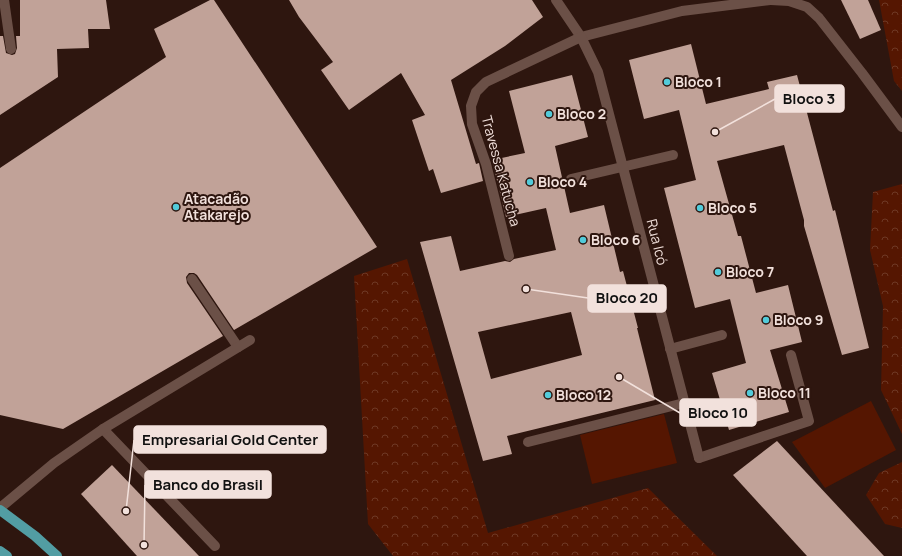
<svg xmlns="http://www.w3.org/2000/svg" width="902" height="556" font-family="Manrope,sans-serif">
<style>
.forest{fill:url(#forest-crowns)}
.park{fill:#551601}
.building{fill:#c1a298;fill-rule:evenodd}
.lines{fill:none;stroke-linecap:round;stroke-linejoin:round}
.service{stroke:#6b5047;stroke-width:10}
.minor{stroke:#6b5047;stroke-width:10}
.primary{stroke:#529da3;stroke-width:10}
.poi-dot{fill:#52cbda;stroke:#2e160f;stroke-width:1.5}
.labels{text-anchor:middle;stroke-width:4;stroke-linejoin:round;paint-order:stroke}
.poi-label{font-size:14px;font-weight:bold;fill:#f2e1dc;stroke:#2e160f;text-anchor:start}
.street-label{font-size:14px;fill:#f2e1dc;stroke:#2e160f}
.leader{fill:none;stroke:#f2e1dc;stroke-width:1.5}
.callout-dot{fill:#f2e1dc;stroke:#2e160f;stroke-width:1.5}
.callout{fill:#f2e1dc;stroke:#f2e1dc;stroke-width:1.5}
.callout-label{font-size:15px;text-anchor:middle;font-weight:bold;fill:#111}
</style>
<defs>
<pattern id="forest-crowns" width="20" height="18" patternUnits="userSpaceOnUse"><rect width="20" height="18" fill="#551601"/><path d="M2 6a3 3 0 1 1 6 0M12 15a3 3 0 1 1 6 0" fill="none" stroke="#6e3825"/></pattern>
</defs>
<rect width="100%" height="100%" fill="#2e160f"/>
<g class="forest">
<path d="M879,0H902V91L894,81Z"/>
<path d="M902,184V434L881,390L883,306L870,250L873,192Z"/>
<path d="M407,259L488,533L648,488L717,556H393L368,524L354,276Z"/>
<path d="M902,462V528L885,524L866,495L879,473Z"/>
</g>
<g class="park">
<path d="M871,401L896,450L825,488L792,442Z"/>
<path d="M664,414L677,463L592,484L580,435Z"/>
</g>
<g class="building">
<path d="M20,0H106L110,29H88L89,48L57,49L58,77L0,115V36H3L6,53L12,55L15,54L17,48L16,36H20Z"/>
<path d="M210,0H214L377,247L234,330L197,275L194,273H189L186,277L187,283L223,336L63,429L0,415V168L166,57L154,29Z"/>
<path d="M289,0H532L543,17L505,46L451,80L476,164L479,163L483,181L441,193L433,169L429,171L412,120L425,115L401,73L349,110L321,70L333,62L299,17Z"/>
<path d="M841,0H868L881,30L860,39Z"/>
<path d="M691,44L706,104L769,89L767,82L797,75L833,211L835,210L869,348L842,355L804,226V220L784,145L717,161L738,236H741L756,293L788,285L802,342L770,350L789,412L729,430L712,373L746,363L730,299L695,308L664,188L696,180L679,110L644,119L629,60Z"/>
<path d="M572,75L588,137L555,146L570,213L604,205L620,272L623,271L638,328H637L655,400L507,436L512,454L483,461L420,242L451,236L460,271L505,261L510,262L514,259L556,250L546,208L506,217L492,160L525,153L509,91ZM571,312L582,355L491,379L478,332Z"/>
<path d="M777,441L884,556H807L733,475Z"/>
<path d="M112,465L199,556H137L81,494Z"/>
</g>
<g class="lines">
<g class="service">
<path d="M571,179L673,155"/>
<path d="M192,279L238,347"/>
<path d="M670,349L722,335"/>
<path d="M103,429L215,546"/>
<path d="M528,442L684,403"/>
<path d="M699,458L809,421L791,355"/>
</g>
<g class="minor">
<path d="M4,0L11,49"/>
<path d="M556,0L581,37L682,11L770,0"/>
<path d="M771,0L789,1L807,7L819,18L862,73L902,127"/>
<path d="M509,256L486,164L472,124L471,106L476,92L486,82L581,37L598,72L699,458"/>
<path d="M0,508L54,463L103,429L250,340"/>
</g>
<g class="primary">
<path d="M0,510L35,536L57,556"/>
<path d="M0,551L7,556"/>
</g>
</g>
<g class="poi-dot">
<circle cx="667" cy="82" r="4"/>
<circle cx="549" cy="114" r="4"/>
<circle cx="530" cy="182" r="4"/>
<circle cx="176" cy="207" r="4"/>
<circle cx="700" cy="208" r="4"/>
<circle cx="583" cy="240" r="4"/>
<circle cx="718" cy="272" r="4"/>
<circle cx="766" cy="320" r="4"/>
<circle cx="750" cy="393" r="4"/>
<circle cx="548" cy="395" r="4"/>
</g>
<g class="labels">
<g class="poi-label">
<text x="675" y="87">Bloco 1</text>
<text x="557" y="119">Bloco 2</text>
<text x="538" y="187">Bloco 4</text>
<text x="184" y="204">Atacadão<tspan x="184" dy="16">Atakarejo</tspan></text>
<text x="708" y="213">Bloco 5</text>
<text x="591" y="245">Bloco 6</text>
<text x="726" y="277">Bloco 7</text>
<text x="774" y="325">Bloco 9</text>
<text x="758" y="398">Bloco 11</text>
<text x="556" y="400">Bloco 12</text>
</g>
<g class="street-label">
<text transform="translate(501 171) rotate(75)" y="5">Travessa Katucha</text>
<text transform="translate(657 242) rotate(76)" y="5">Rua Icó</text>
</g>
</g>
<path class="leader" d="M715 132L775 99M526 289L588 298M619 377L680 413M126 511L134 440M144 545L145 485"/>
<g class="callout-dot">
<circle cx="715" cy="132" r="4"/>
<circle cx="526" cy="289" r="4"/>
<circle cx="619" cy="377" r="4"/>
<circle cx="126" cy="511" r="4"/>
<circle cx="144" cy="545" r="4"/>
</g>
<g class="callout">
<rect x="775" y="85" width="69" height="27" rx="4"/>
<rect x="588" y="285" width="78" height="27" rx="4"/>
<rect x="680" y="399" width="76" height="27" rx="4"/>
<rect x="134" y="426" width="192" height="27" rx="4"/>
<rect x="145" y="471" width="126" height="27" rx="4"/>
</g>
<g class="callout-label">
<text x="809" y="104">Bloco 3</text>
<text x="627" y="303">Bloco 20</text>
<text x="718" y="418">Bloco 10</text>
<text x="230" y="445">Empresarial Gold Center</text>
<text x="208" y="490">Banco do Brasil</text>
</g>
</svg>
